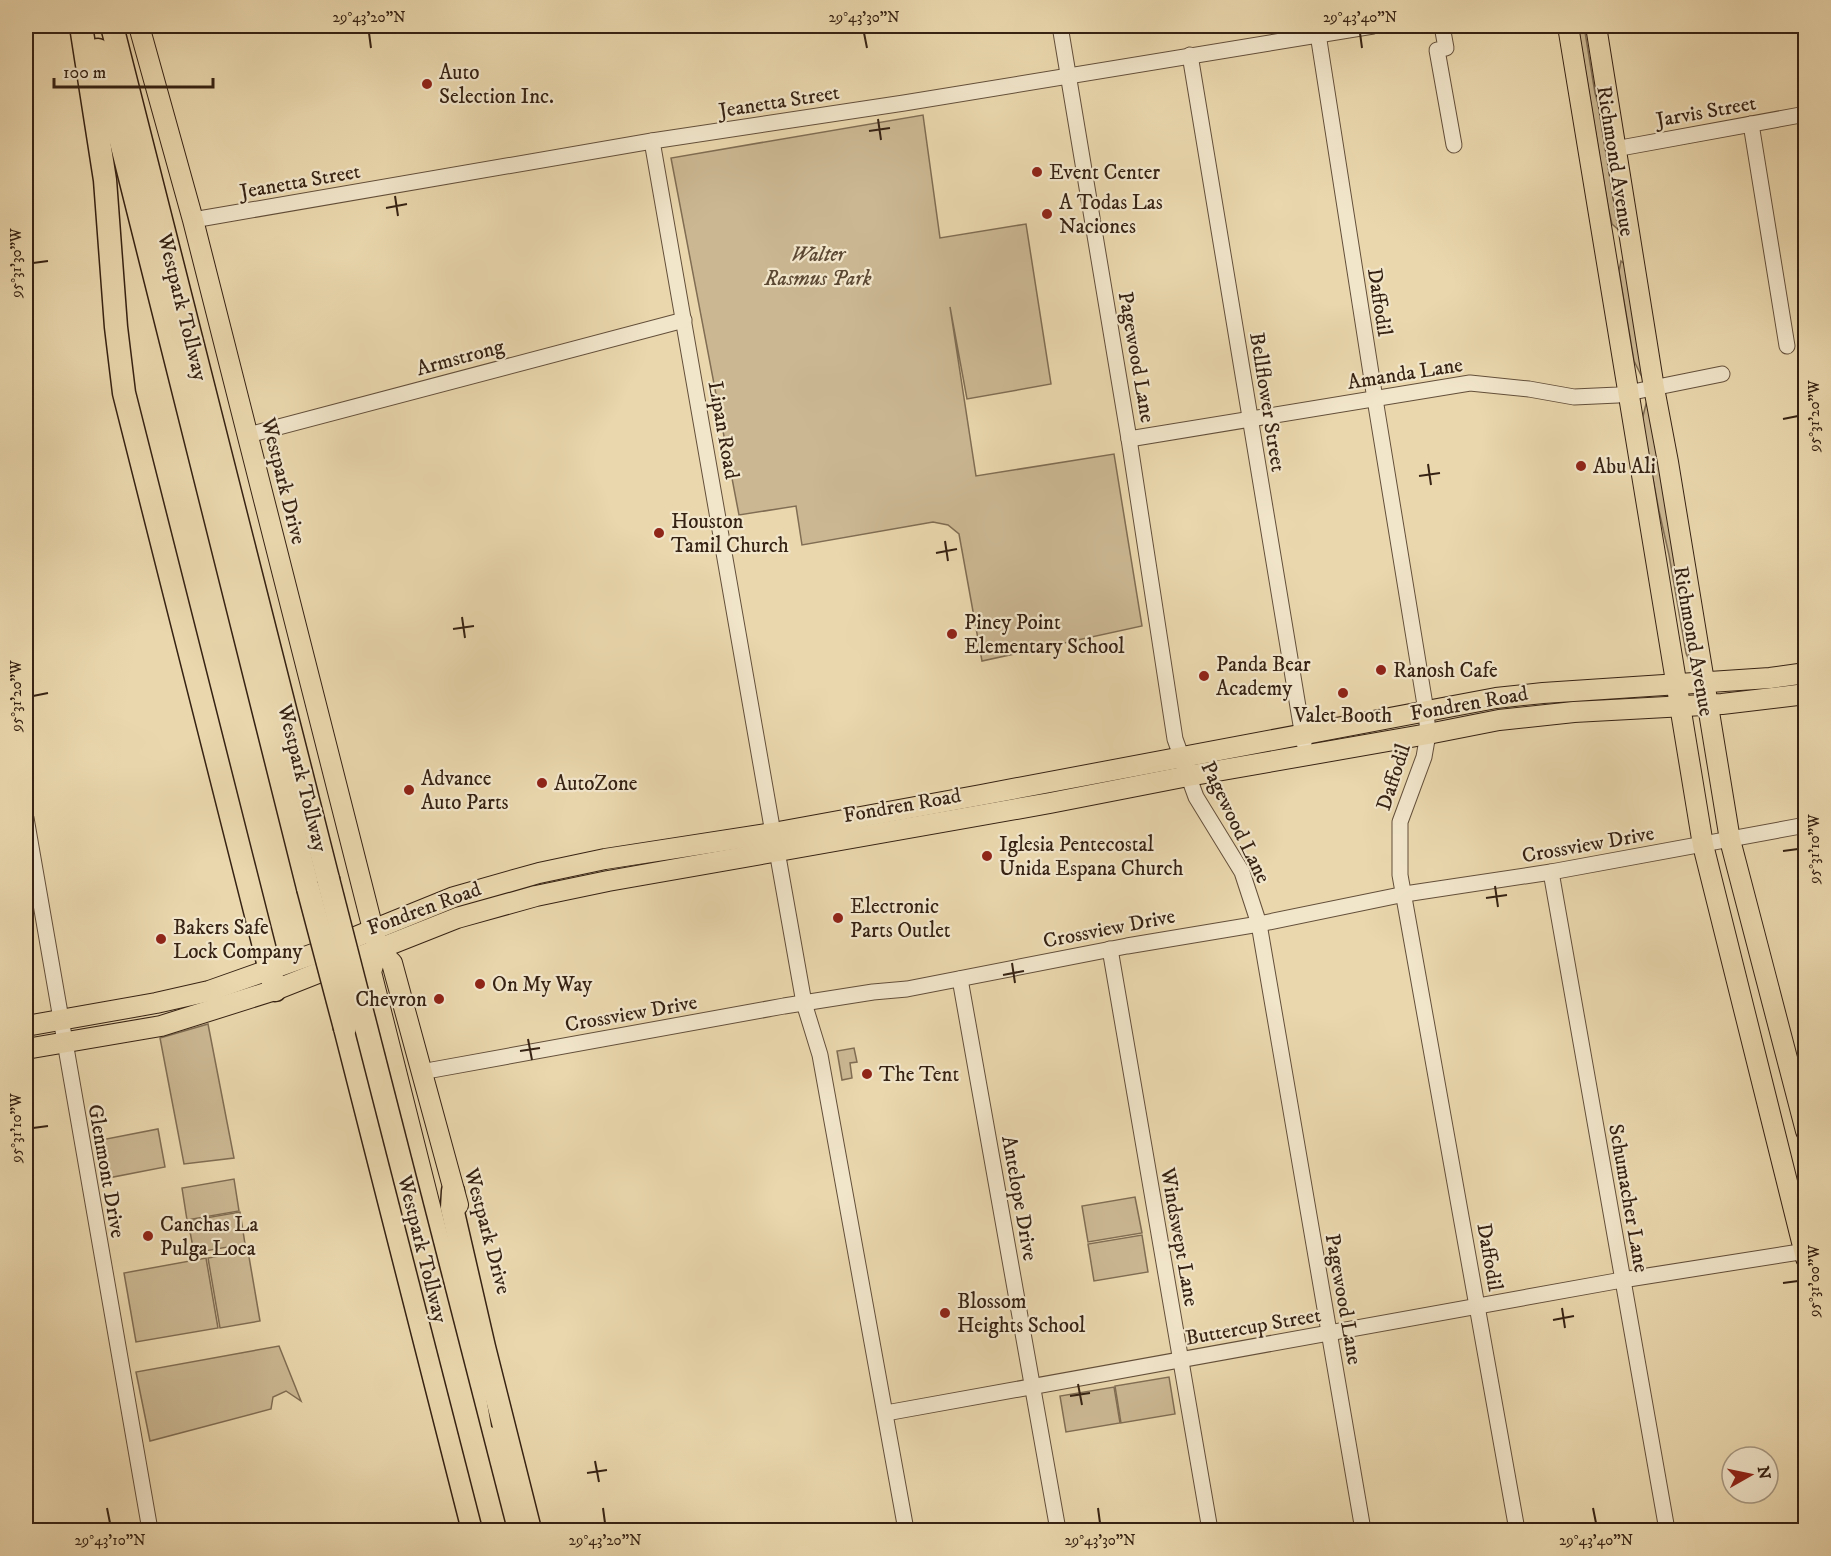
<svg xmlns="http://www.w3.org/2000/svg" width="1831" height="1556" font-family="'IM FELL DW Pica',serif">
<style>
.green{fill:#cbb893;stroke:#806d53;stroke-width:1.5}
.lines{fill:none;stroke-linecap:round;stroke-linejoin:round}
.minor-casing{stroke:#634f3a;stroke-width:17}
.major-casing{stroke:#362213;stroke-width:22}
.highway-casing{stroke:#362213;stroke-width:25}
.minor{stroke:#f1e5ca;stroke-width:15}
.major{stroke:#ead7ad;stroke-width:20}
.highway{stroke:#ead7ad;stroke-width:22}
.highway-bridge-casing{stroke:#362213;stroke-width:25;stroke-linecap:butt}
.highway-bridge{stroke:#ead7ad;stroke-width:22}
.ticks{fill:none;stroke:#362213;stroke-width:2}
.poi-dot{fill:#8f2418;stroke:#f1e5ca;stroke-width:2}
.labels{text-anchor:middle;stroke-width:4.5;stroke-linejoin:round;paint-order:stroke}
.poi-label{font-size:21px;fill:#362213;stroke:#f1e5ca;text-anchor:start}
.street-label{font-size:21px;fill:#362213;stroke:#f1e5ca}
.park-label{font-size:21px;font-style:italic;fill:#5b4833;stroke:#f1e5ca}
.neatline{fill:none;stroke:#362213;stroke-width:2}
.ticks-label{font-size:15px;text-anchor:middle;fill:#362213}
</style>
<rect width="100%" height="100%" fill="#ead7ad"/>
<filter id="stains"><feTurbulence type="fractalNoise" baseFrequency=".00333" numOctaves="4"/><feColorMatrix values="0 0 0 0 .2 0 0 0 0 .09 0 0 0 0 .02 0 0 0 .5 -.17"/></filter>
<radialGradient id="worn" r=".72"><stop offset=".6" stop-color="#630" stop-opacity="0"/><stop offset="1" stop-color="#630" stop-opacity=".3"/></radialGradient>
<g class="green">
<path d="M1578,26H1584L1595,93L1602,118L1620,231L1612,224L1608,207Z"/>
<path d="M923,115L940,238L1026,224L1051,384L967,399L950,307L976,476L1114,454L1142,626L982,661L959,534L948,525L933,522L802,545L796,506L739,515L671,158Z"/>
<path d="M1621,261L1627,266L1645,357L1642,377L1634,361L1619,271Z"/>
<path d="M1646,404L1656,421L1693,654L1690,663L1686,653L1669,555L1659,511L1642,420Z"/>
<path d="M208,1024L234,1158L184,1164L160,1038Z"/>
<path d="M854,1048L857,1062L850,1063L852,1078L842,1080L837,1051Z"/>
<path d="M158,1129L165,1167L108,1178L101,1140Z"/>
<path d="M234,1179L239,1211L187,1220L182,1188Z"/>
<path d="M1135,1197L1142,1233L1088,1242L1082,1206Z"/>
<path d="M240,1212L245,1244L194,1253L188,1221Z"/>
<path d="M1142,1235L1148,1272L1094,1281L1088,1244Z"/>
<path d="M248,1251L260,1321L220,1328L208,1258Z"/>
<path d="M206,1258L218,1328L136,1342L124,1273Z"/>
<path d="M279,1346L301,1401L286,1391L273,1397L271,1409L150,1441L136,1372Z"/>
<path d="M1169,1377L1175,1414L1121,1423L1115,1386Z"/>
<path d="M1114,1387L1120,1423L1066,1432L1060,1396Z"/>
</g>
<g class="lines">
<defs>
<g id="minor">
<path d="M1060,26L1129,439L1175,739L1196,797L1242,872L1259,924L1363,1530"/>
<path d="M1442,26L1446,48L1437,50L1454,145"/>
<path d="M1318,34L1375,399L1426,711L1428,734L1424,757L1400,822V875L1517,1530"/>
<path d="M1190,55L1304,743"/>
<path d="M1751,124L1787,346"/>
<path d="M652,141L773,833"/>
<path d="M1615,149L1806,114"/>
<path d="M193,220L652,141L904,103L1373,26"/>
<path d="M248,435L684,320"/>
<path d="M1129,439L1470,383L1529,389L1574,397L1618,395L1722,374"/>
<path d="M26,818L150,1530"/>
<path d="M777,851L804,1003L820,1055L906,1530"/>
<path d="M1551,872L1667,1530"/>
<path d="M1110,949L1210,1530"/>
<path d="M960,979L1058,1530"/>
<path d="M421,1072L784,1006L873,992L907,989L1127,946L1259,924L1405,894L1551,872L1806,825"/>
<path d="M886,1413L1622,1280L1806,1251"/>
</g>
<g id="major">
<path d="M139,26L193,220L378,949L392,963L458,1205"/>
<path d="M1568,26L1703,845L1806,1258"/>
<path d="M1596,26L1654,388L1668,462L1730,840L1806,1131"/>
<path d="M378,949L371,972L473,1377"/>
<path d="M26,1026L156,1003L209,991L316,953L454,897L539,873L605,859L773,833L981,795L1496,698L1543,693L1770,678L1806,673"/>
<path d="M26,1049L161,1026L275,990L457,918L536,896L608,881L1050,803L1188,776L1428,734L1499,720L1574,712L1722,704L1806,694"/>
<path d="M489,1437L513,1530"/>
</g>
<g id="highway">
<path d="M81,26L105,180L116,327L124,393L275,990"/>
<path d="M112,26L328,879"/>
<path d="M98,50L308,888"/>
<path d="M345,1028L473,1530"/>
<path d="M453,1191L452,1208L484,1347L530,1530"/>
<path d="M469,1363L485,1456"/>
</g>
</defs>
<use href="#minor" class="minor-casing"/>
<use href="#major" class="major-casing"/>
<use href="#highway" class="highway-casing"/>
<use href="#minor" class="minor"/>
<use href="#major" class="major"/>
<use href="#highway" class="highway"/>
<defs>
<g id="highway-bridge">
<path d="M328,879L495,1530"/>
<path d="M308,888L345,1028"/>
</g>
</defs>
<use href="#highway-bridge" class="highway-bridge-casing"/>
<use href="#highway-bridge" class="highway-bridge"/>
</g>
<path class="ticks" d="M369,33L371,48M864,33L867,48M1360,33L1362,48M878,119L881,140M869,131L890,128M395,196L398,216M386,208L407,204M33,263L48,261M1783,419L1798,416M1428,464L1431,485M1419,476L1440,473M945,541L948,561M936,553L957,549M462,617L465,638M453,629L474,626M33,696L48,693M1783,851L1798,849M1495,886L1498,907M1486,898L1507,895M1012,963L1015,983M1003,975L1024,971M528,1039L532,1060M520,1051L540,1048M33,1128L48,1126M1783,1283L1798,1281M1562,1308L1565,1328M1553,1320L1574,1316M1078,1384L1082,1405M1070,1396L1090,1393M595,1461L599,1482M587,1473L607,1470M107,1508L110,1523M603,1508L605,1523M1098,1508L1100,1523M1593,1508L1596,1523"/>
<g class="poi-dot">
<circle cx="427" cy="84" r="6"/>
<circle cx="1037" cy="172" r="6"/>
<circle cx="1047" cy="214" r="6"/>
<circle cx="1581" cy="466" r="6"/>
<circle cx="659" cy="533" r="6"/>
<circle cx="952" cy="634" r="6"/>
<circle cx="1381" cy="670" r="6"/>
<circle cx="1204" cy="676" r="6"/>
<circle cx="1343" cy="693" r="6"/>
<circle cx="542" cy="783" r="6"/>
<circle cx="409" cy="790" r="6"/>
<circle cx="987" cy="856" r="6"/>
<circle cx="838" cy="918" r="6"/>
<circle cx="161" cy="939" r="6"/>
<circle cx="480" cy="984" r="6"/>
<circle cx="439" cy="999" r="6"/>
<circle cx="867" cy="1074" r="6"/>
<circle cx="148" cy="1236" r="6"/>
<circle cx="945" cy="1313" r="6"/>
</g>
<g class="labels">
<g class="poi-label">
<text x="439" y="79">Auto<tspan x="439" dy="24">Selection Inc.</tspan></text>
<text x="1049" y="179">Event Center</text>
<text x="1059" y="209">A Todas Las<tspan x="1059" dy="24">Naciones</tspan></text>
<text x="1593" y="473">Abu Ali</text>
<text x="671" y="528">Houston<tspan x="671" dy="24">Tamil Church</tspan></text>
<text x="964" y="629">Piney Point<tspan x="964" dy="24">Elementary School</tspan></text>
<text x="1216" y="671">Panda Bear<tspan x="1216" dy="24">Academy</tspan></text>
<text x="1393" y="677">Ranosh Cafe</text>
<text x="1343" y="722" text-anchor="middle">Valet Booth</text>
<text x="421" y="785">Advance<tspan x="421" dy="24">Auto Parts</tspan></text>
<text x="554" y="790">AutoZone</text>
<text x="999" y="851">Iglesia Pentecostal<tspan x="999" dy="24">Unida Espana Church</tspan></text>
<text x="850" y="913">Electronic<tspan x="850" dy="24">Parts Outlet</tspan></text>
<text x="173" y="934">Bakers Safe<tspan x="173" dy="24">Lock Company</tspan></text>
<text x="492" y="991">On My Way</text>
<text x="427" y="1006" text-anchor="end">Chevron</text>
<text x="879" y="1081">The Tent</text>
<text x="160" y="1231">Canchas La<tspan x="160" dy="24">Pulga Loca</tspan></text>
<text x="957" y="1308">Blossom<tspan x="957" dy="24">Heights School</tspan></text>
</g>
<g class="street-label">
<text transform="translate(779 101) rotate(-9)" y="7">Jeanetta Street</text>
<text transform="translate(1706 111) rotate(-10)" y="7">Jarvis Street</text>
<text transform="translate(1616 161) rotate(81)" y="7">Richmond Avenue</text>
<text transform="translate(300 181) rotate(-10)" y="7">Jeanetta Street</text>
<text transform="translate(1380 302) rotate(81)" y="7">Daffodil</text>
<text transform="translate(183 307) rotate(76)" y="7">Westpark Tollway</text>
<text transform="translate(460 357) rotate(-15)" y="7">Armstrong</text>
<text transform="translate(1137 357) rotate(80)" y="7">Pagewood Lane</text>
<text transform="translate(1405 373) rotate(-9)" y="7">Amanda Lane</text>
<text transform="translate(1268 402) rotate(81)" y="7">Bellflower Street</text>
<text transform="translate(724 430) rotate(80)" y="7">Lipan Road</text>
<text transform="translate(284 481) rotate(76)" y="7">Westpark Drive</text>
<text transform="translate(1694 641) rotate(80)" y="7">Richmond Avenue</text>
<text transform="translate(1469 703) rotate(-10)" y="7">Fondren Road</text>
<text transform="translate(1393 777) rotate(-72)" y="7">Daffodil</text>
<text transform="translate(303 778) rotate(76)" y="7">Westpark Tollway</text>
<text transform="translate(902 805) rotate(-10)" y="7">Fondren Road</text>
<text transform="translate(1236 822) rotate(64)" y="7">Pagewood Lane</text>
<text transform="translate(1588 844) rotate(-10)" y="7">Crossview Drive</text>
<text transform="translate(424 908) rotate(-20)" y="7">Fondren Road</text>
<text transform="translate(1109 928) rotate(-11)" y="7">Crossview Drive</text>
<text transform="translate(631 1013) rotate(-10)" y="7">Crossview Drive</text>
<text transform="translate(107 1171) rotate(80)" y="7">Glenmont Drive</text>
<text transform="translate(1020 1198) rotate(80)" y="7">Antelope Drive</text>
<text transform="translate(1629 1198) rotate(80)" y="7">Schumacher Lane</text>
<text transform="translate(488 1231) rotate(75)" y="7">Westpark Drive</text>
<text transform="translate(1180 1237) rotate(80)" y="7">Windswept Lane</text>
<text transform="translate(423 1249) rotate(76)" y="7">Westpark Tollway</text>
<text transform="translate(1490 1257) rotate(80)" y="7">Daffodil</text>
<text transform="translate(1344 1299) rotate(80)" y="7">Pagewood Lane</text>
<text transform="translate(1253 1326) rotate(-10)" y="7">Buttercup Street</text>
</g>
<g class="park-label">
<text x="818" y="261">Walter<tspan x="818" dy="24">Rasmus Park</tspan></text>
</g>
</g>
<rect width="1831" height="1556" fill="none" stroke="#ead7ad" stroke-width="66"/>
<g transform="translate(1750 1475) rotate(81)"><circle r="28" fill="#f1e5ca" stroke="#a69781" stroke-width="1.5"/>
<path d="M0-4.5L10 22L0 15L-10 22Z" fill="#8f2418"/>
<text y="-9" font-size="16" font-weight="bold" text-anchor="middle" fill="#362213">N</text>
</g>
<path d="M54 78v9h159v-9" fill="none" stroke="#362213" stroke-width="3"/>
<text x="63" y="78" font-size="18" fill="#362213" stroke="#f1e5ca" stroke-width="4.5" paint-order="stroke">100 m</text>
<rect x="33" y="33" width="1765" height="1490" class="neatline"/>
<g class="ticks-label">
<text x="369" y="22">29°43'20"N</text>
<text x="864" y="22">29°43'30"N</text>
<text x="1360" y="22">29°43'40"N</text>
<text transform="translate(16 263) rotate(-90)" y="5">95°31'30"W</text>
<text transform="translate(1814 416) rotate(-90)" y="5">95°31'20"W</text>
<text transform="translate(16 696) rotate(-90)" y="5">95°31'20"W</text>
<text transform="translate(1814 849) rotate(-90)" y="5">95°31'10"W</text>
<text transform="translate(16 1128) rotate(-90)" y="5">95°31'10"W</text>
<text transform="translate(1814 1281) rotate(-90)" y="5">95°31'00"W</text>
<text x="110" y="1545">29°43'10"N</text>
<text x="605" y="1545">29°43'20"N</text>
<text x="1100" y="1545">29°43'30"N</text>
<text x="1596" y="1545">29°43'40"N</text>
</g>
<rect width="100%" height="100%" filter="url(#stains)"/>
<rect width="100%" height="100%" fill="url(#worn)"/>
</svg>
